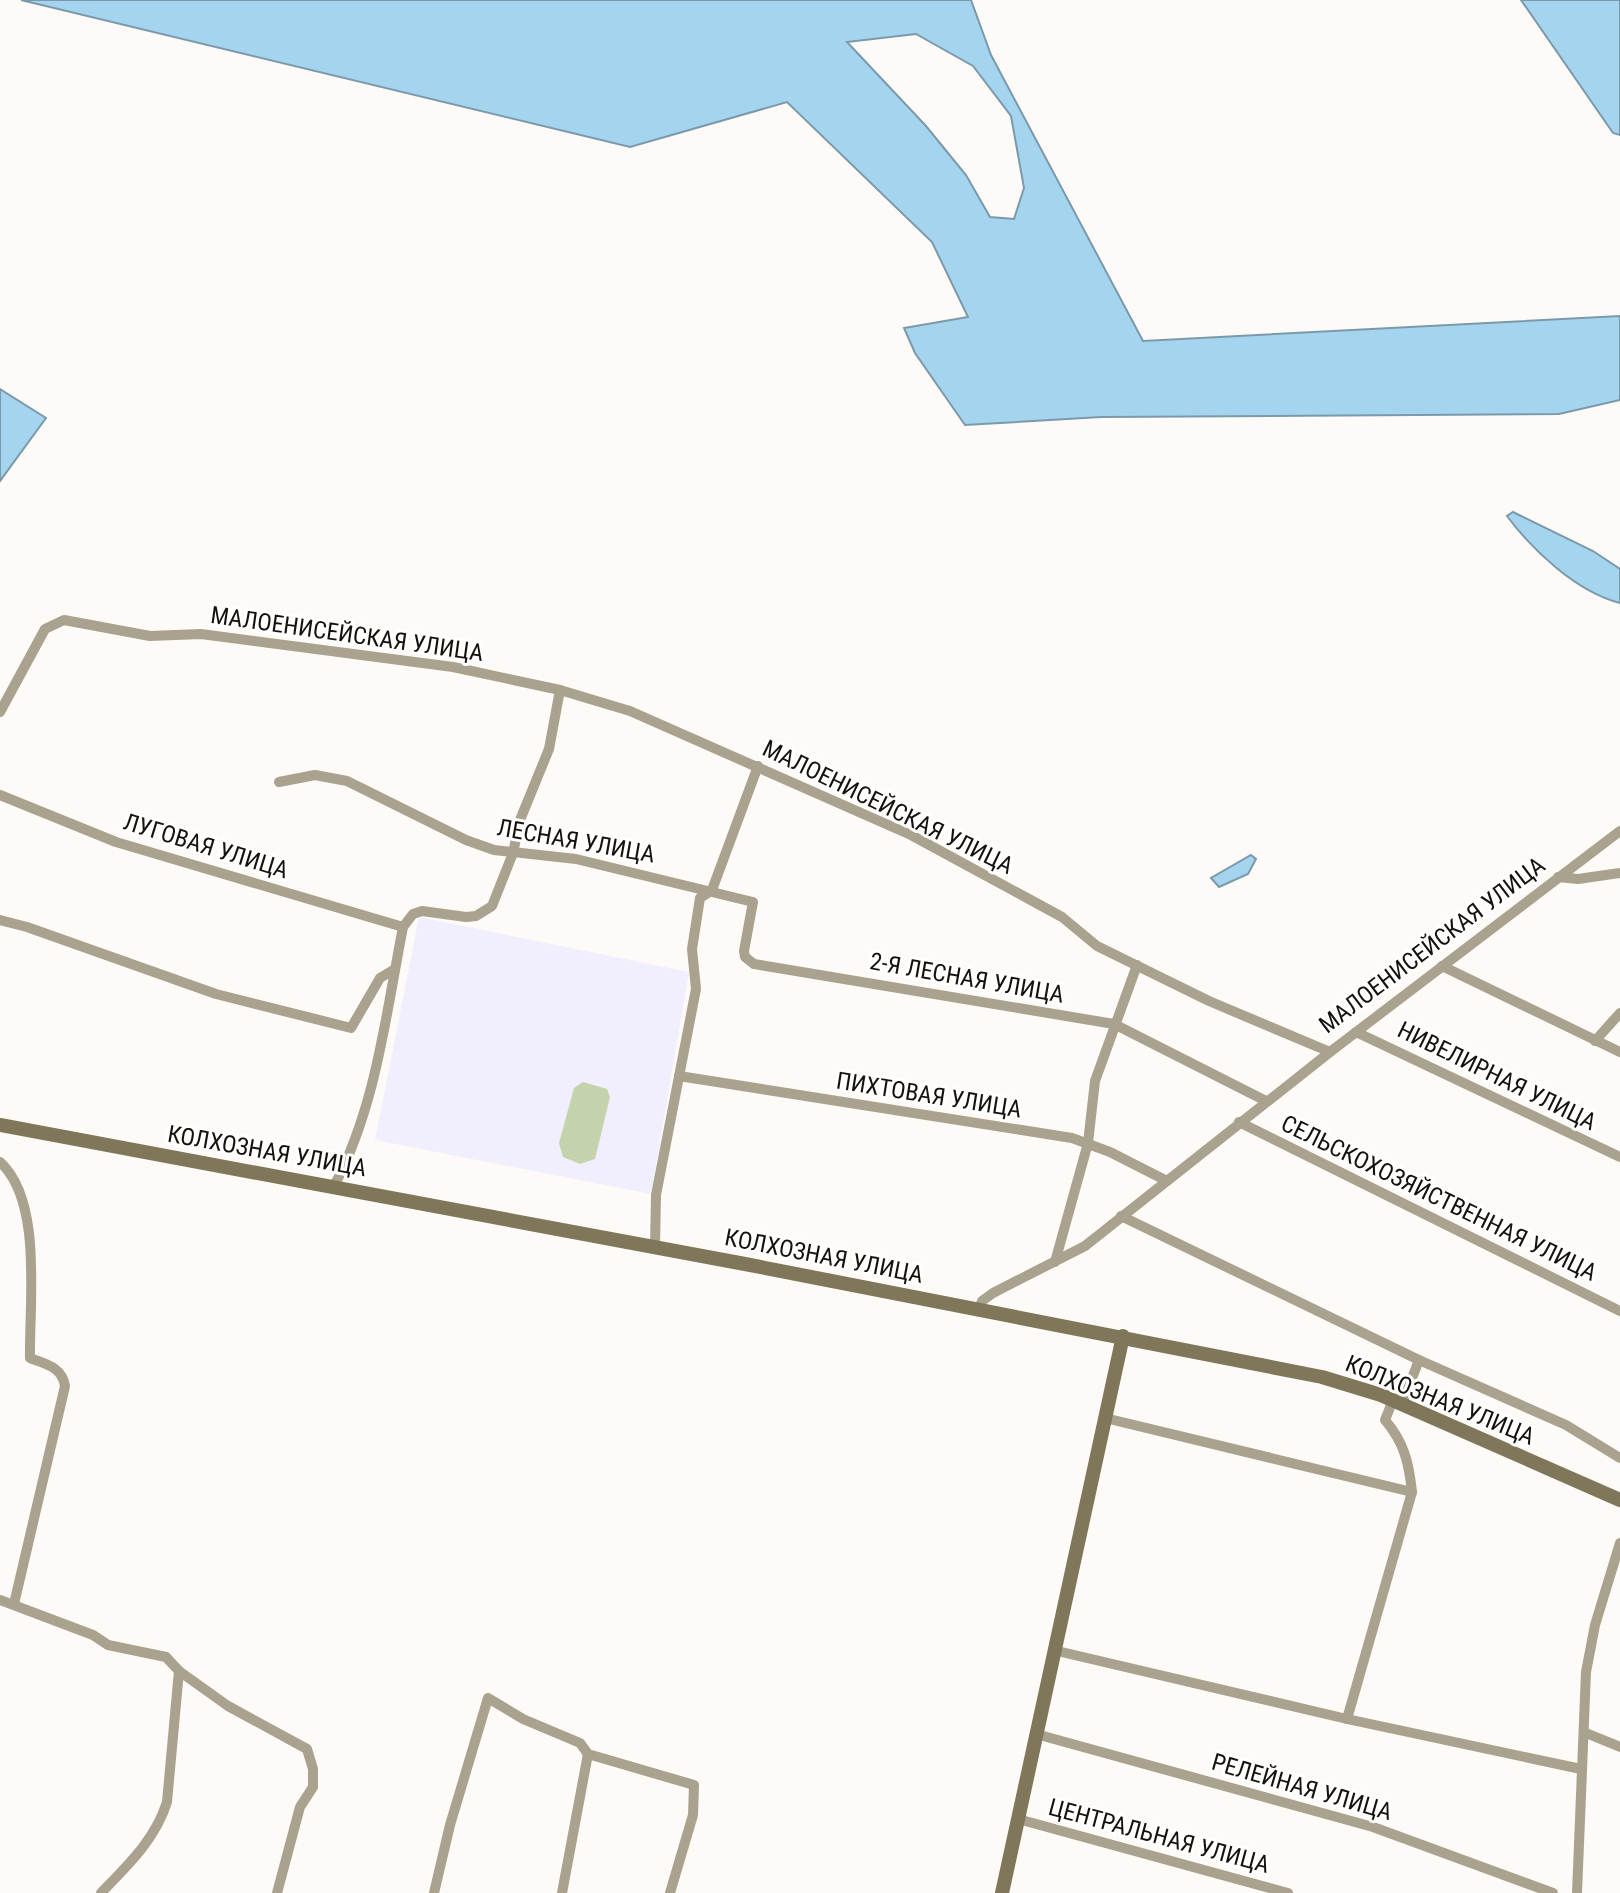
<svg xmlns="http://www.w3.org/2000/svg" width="1620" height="1893" font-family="'Roboto Condensed',sans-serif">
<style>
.education{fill:#f1effd}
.green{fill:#c4d3ab}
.water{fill:#a5d4ef;stroke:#7a9aab;stroke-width:2;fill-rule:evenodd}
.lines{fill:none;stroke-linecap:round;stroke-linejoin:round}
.street{stroke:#a8a28e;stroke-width:10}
.secondary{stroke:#80775b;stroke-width:14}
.labels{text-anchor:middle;stroke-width:6;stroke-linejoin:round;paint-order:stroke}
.street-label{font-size:24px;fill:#16110b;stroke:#fff}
</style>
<rect width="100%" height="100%" fill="#fefaf7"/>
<path class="education" d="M419,917L689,972L651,1194L375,1140Z"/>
<path class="green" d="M583,1082L607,1089L610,1097L595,1159L580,1164L563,1157L559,1143L574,1088Z"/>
<g class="water">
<path d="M21,0H971L991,55L1143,341L1620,316V400L1559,414L1101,417L965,425L915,353L904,328L968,317L932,242L787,102L630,147ZM916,34L973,66L1011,116L1024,188L1014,219L990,217L966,175L926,126L847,42Z"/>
<path d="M1521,0H1620V135L1613,133Z"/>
<path d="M0,389L46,418L0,481Z"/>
<path d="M1513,512L1593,551L1620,569V603C1577,592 1533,551 1507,516Z"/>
<path d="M1251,855L1256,859L1248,874L1219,887L1211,878Z"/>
</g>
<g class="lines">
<g class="street">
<path d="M0,712L45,629L64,620L150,636L201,634L453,667L560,690L630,711L911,835L1062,917L1097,946L1209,1001L1330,1052L1620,831"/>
<path d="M279,782L315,775L347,781L466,840L494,850L576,859L753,902L744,951L745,957L754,964L1114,1024L1266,1101"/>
<path d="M0,795L116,842L403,927"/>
<path d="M1558,877L1578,879L1620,873"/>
<path d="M0,920L27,927L216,994L351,1028L380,978L395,969"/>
<path d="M1442,966L1620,1052"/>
<path d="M1356,1032L1620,1157"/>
<path d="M1595,1041L1620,1013"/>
<path d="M679,1076L1072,1138L1110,1152L1165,1180"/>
<path d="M1239,1122L1620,1311"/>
<path d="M0,1162C43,1201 29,1303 30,1358C46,1364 62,1367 65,1386L14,1604"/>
<path d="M334,1186C376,1107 386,1014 403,927L413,914L422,911L466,917L476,916L492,906L513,853L520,820L549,749L560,690"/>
<path d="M1121,1216L1419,1360L1566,1425L1620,1458"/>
<path d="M655,1247L656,1195L696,989L692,949L700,898L712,890L758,766"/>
<path d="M1055,1262L1088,1143L1095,1081L1137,965"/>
<path d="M979,1309L982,1301L993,1293L1085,1246L1330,1052"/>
<path d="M1393,1400L1385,1420C1404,1442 1409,1463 1412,1492"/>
<path d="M1402,1404L1419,1360"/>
<path d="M1105,1418L1412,1492L1347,1719"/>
<path d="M0,1600L93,1635L108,1645L166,1657L179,1671L228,1706L307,1749L313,1769V1787L300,1807L277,1893"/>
<path d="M1053,1650L1347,1719L1581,1769"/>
<path d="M1586,1733L1620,1747"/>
<path d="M1036,1734L1373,1827L1553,1893"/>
<path d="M1018,1819L1288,1893"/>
<path d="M101,1893C128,1865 155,1840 167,1802L179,1671"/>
<path d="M434,1893L450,1825L488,1698L523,1719L580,1743L588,1754L694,1785L693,1815L670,1893"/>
<path d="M562,1893L588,1754"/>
<path d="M1577,1893L1586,1672L1595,1625L1620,1543"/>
</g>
<g class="secondary">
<path d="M0,1125L745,1264L1322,1377L1381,1395L1620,1500"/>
<path d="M1002,1893L1123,1336"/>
</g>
</g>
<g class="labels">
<g class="street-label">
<text transform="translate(347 634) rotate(8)" y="8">МАЛОЕНИСЕЙСКАЯ УЛИЦА</text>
<text transform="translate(888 807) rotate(26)" y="8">МАЛОЕНИСЕЙСКАЯ УЛИЦА</text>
<text transform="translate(576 841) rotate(10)" y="8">ЛЕСНАЯ УЛИЦА</text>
<text transform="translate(206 846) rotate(17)" y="8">ЛУГОВАЯ УЛИЦА</text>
<text transform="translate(1432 945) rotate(-37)" y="8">МАЛОЕНИСЕЙСКАЯ УЛИЦА</text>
<text transform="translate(967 978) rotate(10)" y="8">2-Я ЛЕСНАЯ УЛИЦА</text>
<text transform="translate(1497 1076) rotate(26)" y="8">НИВЕЛИРНАЯ УЛИЦА</text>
<text transform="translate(929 1095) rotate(9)" y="8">ПИХТОВАЯ УЛИЦА</text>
<text transform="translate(267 1151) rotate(10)" y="8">КОЛХОЗНАЯ УЛИЦА</text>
<text transform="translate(1439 1198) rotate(26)" y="8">СЕЛЬСКОХОЗЯЙСТВЕННАЯ УЛИЦА</text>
<text transform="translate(824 1256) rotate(11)" y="8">КОЛХОЗНАЯ УЛИЦА</text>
<text transform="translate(1440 1400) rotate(22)" y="8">КОЛХОЗНАЯ УЛИЦА</text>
<text transform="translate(1302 1787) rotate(16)" y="8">РЕЛЕЙНАЯ УЛИЦА</text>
<text transform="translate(1159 1836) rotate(15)" y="8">ЦЕНТРАЛЬНАЯ УЛИЦА</text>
</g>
</g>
</svg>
